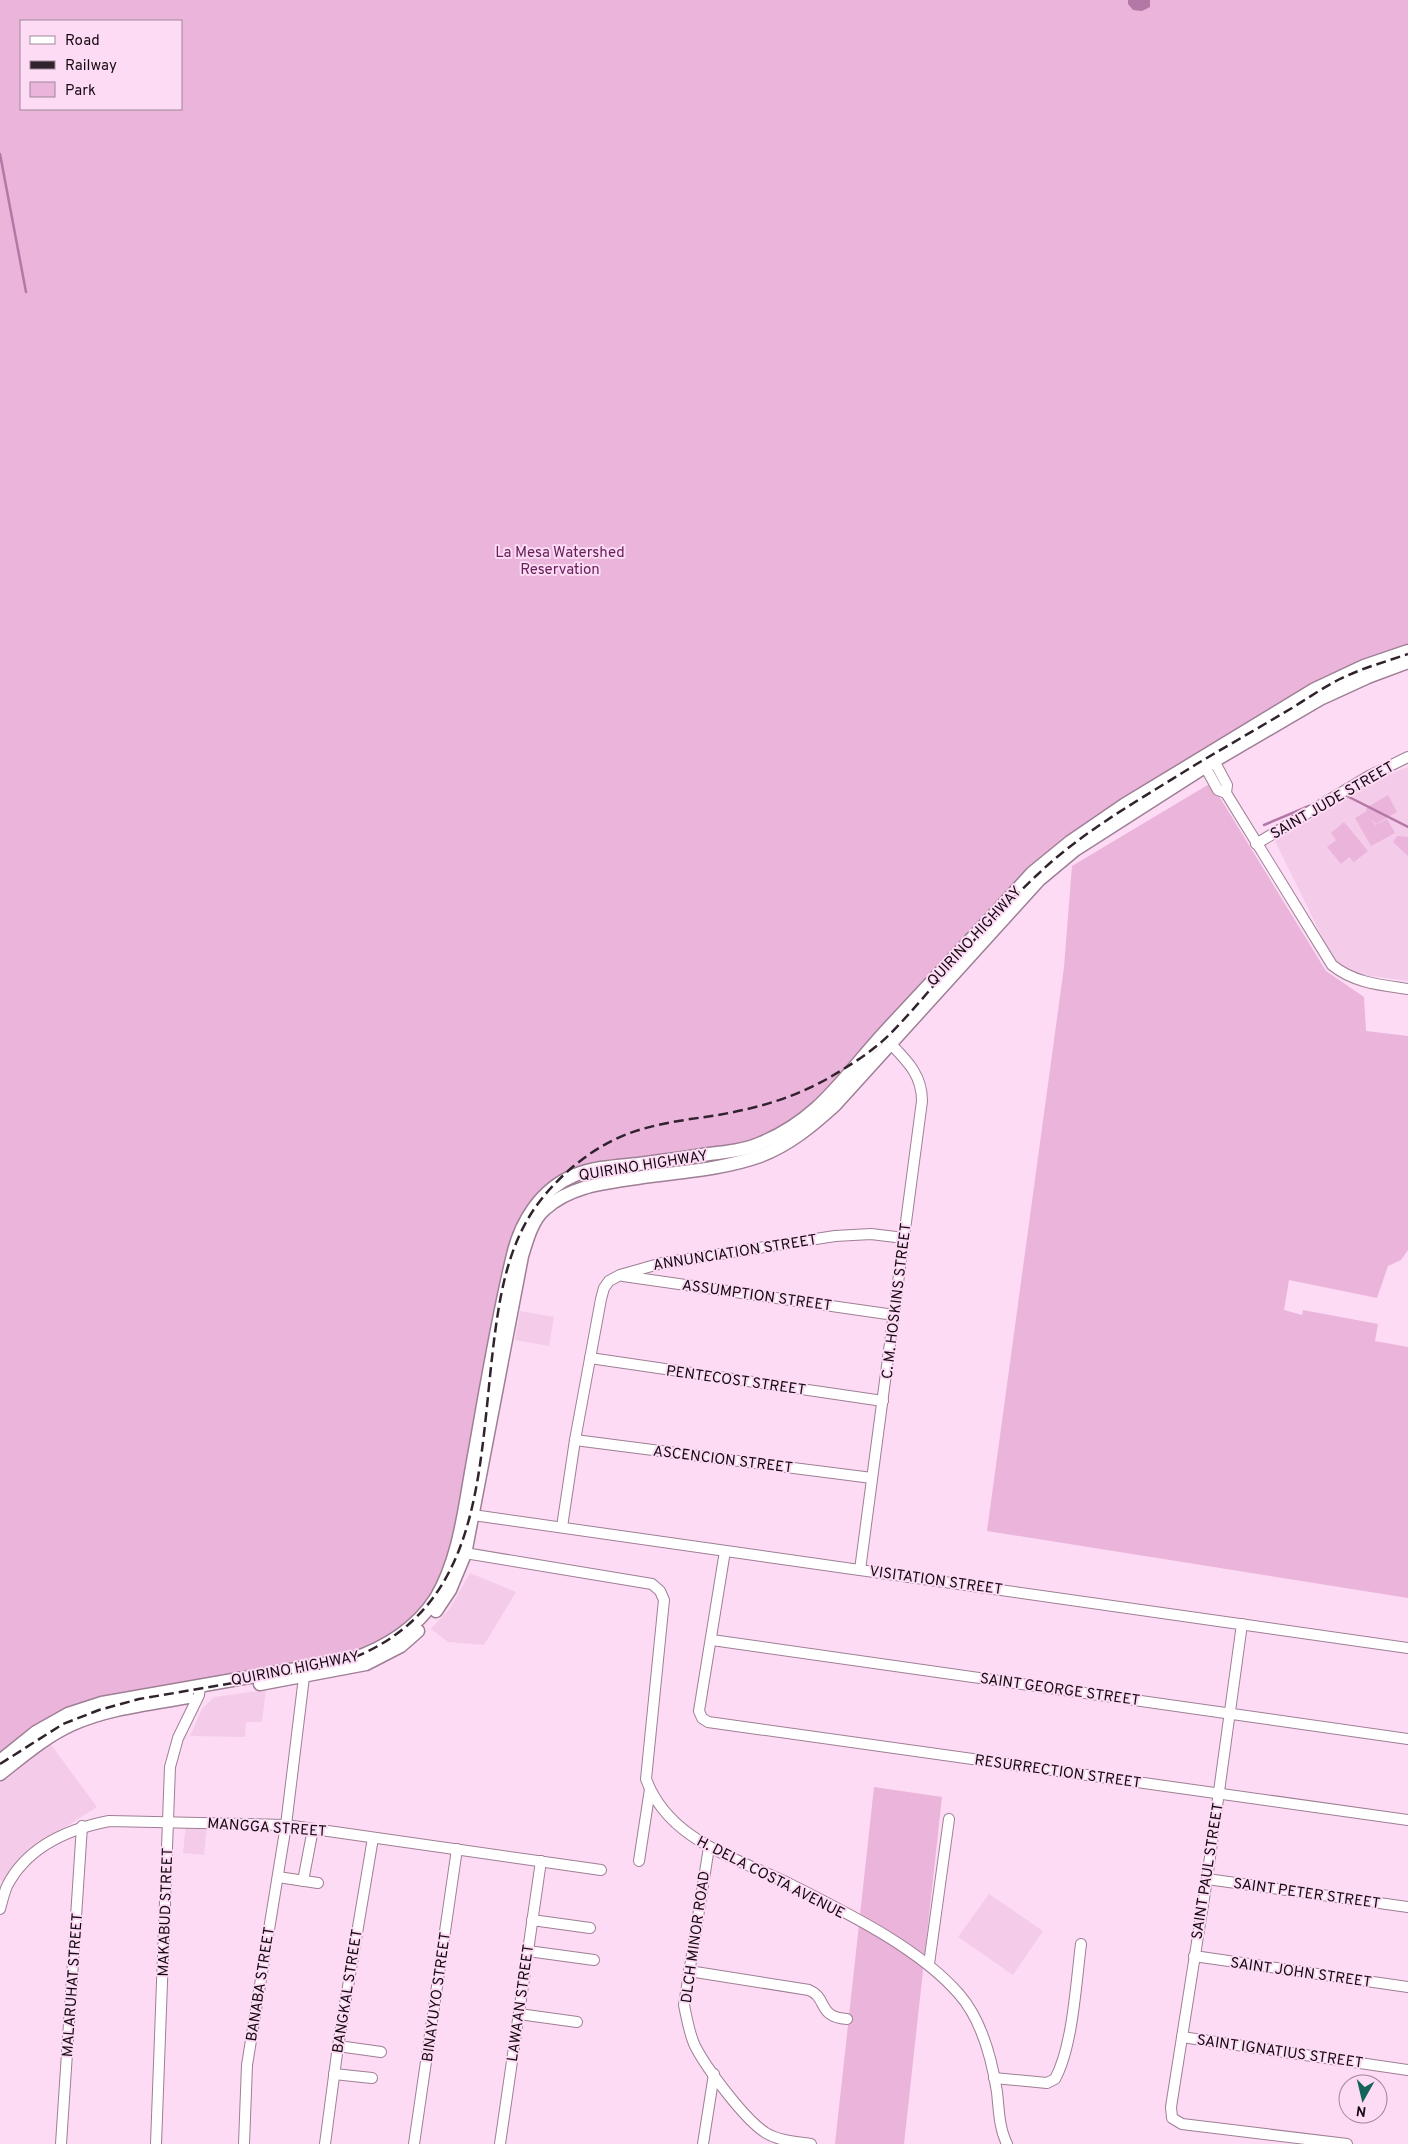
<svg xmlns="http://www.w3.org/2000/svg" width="1408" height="2144" font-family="Overpass,sans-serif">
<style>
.built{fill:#f4cce9}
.green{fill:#eab4db;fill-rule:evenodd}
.water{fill:#b378a5}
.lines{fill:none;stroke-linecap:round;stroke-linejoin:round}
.stream{stroke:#b378a5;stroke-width:2.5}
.minor-casing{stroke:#9e7f95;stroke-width:12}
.major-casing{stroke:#9e7f95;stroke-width:15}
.minor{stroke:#fff;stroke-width:10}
.major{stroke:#fff;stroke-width:12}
.rail{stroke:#31232e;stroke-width:2.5;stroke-dasharray:10 5;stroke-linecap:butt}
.labels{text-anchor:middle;stroke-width:4;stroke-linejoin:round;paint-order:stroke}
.park-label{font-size:15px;fill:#651e58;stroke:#fddbf4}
.street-label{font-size:15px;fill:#150a12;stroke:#fddbf4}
</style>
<rect width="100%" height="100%" fill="#fddbf4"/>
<g class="built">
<path d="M1408,767V981L1349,973L1335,963L1275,841L1379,778Z"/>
<path d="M520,1311L554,1317L549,1346L515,1340Z"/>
<path d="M470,1573L516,1592L484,1645L448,1642L431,1629L450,1608Z"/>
<path d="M266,1690L262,1722H246L245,1737L190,1736L202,1709L214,1697Z"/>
<path d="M49,1742L97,1807L37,1845L3,1881L0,1880V1779Z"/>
<path d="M186,1824L207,1826L204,1855L183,1853Z"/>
<path d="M989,1894L1043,1931L1013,1975L958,1937Z"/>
</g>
<g class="green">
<path d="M0,0H1408V651L1078,836L827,1098L778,1135L593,1175L565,1184L540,1206L453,1573L386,1650L103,1708L0,1769ZM21,21H181V109H21Z"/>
<path d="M1211,783L1326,971L1364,997L1366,1031L1408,1036V1250L1401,1260L1388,1266L1377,1298L1289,1280L1284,1310L1302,1315L1303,1310L1378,1324L1375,1341L1408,1347V1598L987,1531L1064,967L1072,866Z"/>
<path d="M1388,795L1397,812L1376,824L1371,819L1375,825L1387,819L1395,833L1371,846L1355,818L1367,811L1366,808Z"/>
<path d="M1344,822L1368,851L1354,862L1349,857L1341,864L1327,847L1336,840L1331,833Z"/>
<path d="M1397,836L1408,837V856L1393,842Z"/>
<path d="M874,1787L942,1797L904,2144H835Z"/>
</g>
<path class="water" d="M1128,0H1150V7L1142,11L1133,10L1128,4Z"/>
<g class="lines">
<g class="stream">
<path d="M0,154L26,292"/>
<path d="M1345,795L1408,827"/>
<path d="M1264,825L1309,806"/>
</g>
<defs>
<g id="minor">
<path d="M1211,755L1227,785L1226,793L1332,965C1354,983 1381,985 1408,989"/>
<path d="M1202,761L1218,790L1226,793"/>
<path d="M1256,844L1369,776L1408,757"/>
<path d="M623,1276L894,1315"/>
<path d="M590,1358L883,1401"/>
<path d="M575,1440L872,1478"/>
<path d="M466,1514L1408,1648"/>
<path d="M562,1527L575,1440L601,1299L604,1288L609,1281L620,1275L662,1263L835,1236L871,1234L904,1238"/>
<path d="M725,1551L699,1711L702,1718L708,1722L1408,1820"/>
<path d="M459,1552L652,1584L660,1591L664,1600L646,1779C669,1842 738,1858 792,1885C847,1913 919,1948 959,1994C981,2019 992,2060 997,2092C999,2110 999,2128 1007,2144"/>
<path d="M860,1570L922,1101C922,1073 905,1059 887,1040"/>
<path d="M1242,1624L1207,1879L1171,2107L1172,2118L1182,2124L1347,2144"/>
<path d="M712,1640L1408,1739"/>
<path d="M709,1847L684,2005C687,2019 689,2033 695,2046C707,2069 745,2120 766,2133C779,2141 797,2142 811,2144"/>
<path d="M639,1861L650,1789"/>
<path d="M278,1877L318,1883"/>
<path d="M1207,1879L1408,1907"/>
<path d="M303,1881L313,1829"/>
<path d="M0,1909C2,1902 4,1893 7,1886C27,1847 68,1829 109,1821L286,1825L601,1870"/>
<path d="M532,1920L590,1928"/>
<path d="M528,1951L594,1960"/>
<path d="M1194,1956L1408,1987"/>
<path d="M929,1964L949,1819"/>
<path d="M689,1971L809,1990C828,1998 817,2017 847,2019"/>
<path d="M519,2014L577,2022"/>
<path d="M1182,2037L1408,2070"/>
<path d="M338,2046L381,2052"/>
<path d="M334,2074L372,2078"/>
<path d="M994,2078L1047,2083L1055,2079C1073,2046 1076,1982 1081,1944"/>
<path d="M61,2144L82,1826"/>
<path d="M156,2144L170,1767L178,1738L199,1695L200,1686"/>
<path d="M244,2144L247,2065L286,1825L304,1677L302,1670"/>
<path d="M325,2144L338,2046L373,1838"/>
<path d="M414,2144L457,1849"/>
<path d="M500,2144L541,1861"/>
<path d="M703,2144L714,2074"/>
</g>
<g id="major">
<path d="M436,1611L450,1590L465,1554L522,1256C527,1240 532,1220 545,1209C570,1186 604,1183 637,1178C677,1172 721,1170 760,1156C789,1145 812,1126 835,1105L1039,880L1075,850L1214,761L1320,699L1368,677L1408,662"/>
<path d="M260,1684L366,1664L401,1646L418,1631"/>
<path d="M0,1761L36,1732L68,1714L102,1703L352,1659C385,1648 417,1628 436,1598C459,1559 464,1511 472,1467C485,1396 496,1325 513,1255C521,1221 541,1189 575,1175C594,1167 618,1166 638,1164C662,1161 686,1158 709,1154C727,1152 745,1150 761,1143C819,1119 843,1078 883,1034C933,980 983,927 1032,873L1070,842L1124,805L1315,689L1364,666L1408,651"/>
<path d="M0,1774C23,1756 46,1736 73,1724C109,1708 150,1704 188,1697"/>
</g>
</defs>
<use href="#minor" class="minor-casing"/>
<use href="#major" class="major-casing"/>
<use href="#minor" class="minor"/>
<use href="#major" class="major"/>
<path class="rail" d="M0,1764L63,1724L99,1710L139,1699L322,1668C482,1626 477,1484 493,1349C499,1299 507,1246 537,1205C562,1171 599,1142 639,1130C665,1122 692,1119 718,1115C758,1108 797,1097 832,1076C852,1064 873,1051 890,1034C909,1015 926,994 944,974C974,940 1004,906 1037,875C1084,830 1141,799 1195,765C1227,746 1260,727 1292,708C1308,698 1324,687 1340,679C1362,668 1385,662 1408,654"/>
</g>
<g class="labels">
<g class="park-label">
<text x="560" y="557">La Mesa Watershed<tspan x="560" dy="17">Reservation</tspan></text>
</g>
<g class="street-label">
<text transform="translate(1332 800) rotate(-30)" y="5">SAINT JUDE STREET</text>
<text transform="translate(974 936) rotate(-47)" y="5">QUIRINO HIGHWAY</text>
<text transform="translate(643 1165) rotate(-9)" y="5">QUIRINO HIGHWAY</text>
<text transform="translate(735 1252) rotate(-9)" y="5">ANNUNCIATION STREET</text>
<text transform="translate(757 1295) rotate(8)" y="5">ASSUMPTION STREET</text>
<text transform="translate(896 1301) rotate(-83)" y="5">C. M. HOSKINS STREET</text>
<text transform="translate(736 1380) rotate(8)" y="5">PENTECOST STREET</text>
<text transform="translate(723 1459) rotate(7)" y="5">ASCENCION STREET</text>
<text transform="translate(936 1580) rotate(8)" y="5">VISITATION STREET</text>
<text transform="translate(295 1668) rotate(-11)" y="5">QUIRINO HIGHWAY</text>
<text transform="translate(1060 1689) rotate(8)" y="5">SAINT GEORGE STREET</text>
<text transform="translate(1058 1771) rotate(8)" y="5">RESURRECTION STREET</text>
<text transform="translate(267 1827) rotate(4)" y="5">MANGGA STREET</text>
<text transform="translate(1207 1871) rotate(-81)" y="5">SAINT PAUL STREET</text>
<text transform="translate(771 1877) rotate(27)" y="5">H. DELA COSTA AVENUE</text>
<text transform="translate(1307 1893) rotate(8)" y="5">SAINT PETER STREET</text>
<text transform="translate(165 1912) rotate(-88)" y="5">MAKABUD STREET</text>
<text transform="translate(695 1937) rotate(-82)" y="5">DLCH MINOR ROAD</text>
<text transform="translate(1301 1972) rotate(8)" y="5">SAINT JOHN STREET</text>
<text transform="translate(260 1984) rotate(-81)" y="5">BANABA STREET</text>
<text transform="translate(72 1985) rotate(-86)" y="5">MALARUHAT STREET</text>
<text transform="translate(347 1991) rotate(-81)" y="5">BANGKAL STREET</text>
<text transform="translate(436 1997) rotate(-82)" y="5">BINAYUYO STREET</text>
<text transform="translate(520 2003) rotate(-82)" y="5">LAWAAN STREET</text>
<text transform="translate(1280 2051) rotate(8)" y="5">SAINT IGNATIUS STREET</text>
</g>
</g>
<rect x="20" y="20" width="162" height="90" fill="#fddbf4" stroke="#a0879a"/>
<rect x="30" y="36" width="25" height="8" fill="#ffffff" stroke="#a0879a"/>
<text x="65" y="45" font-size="15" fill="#150a12">Road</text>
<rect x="30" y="61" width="25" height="8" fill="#31232e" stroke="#a0879a"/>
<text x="65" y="70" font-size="15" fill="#150a12">Railway</text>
<rect x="30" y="82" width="25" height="15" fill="#eab4db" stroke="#a0879a"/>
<text x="65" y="95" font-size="15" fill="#150a12">Park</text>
<g transform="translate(1363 2099) rotate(188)"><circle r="24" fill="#fddbf4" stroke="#a0879a"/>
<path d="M0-4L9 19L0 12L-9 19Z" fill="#15625b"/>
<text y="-8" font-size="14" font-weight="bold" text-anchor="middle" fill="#150a12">N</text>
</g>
</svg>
